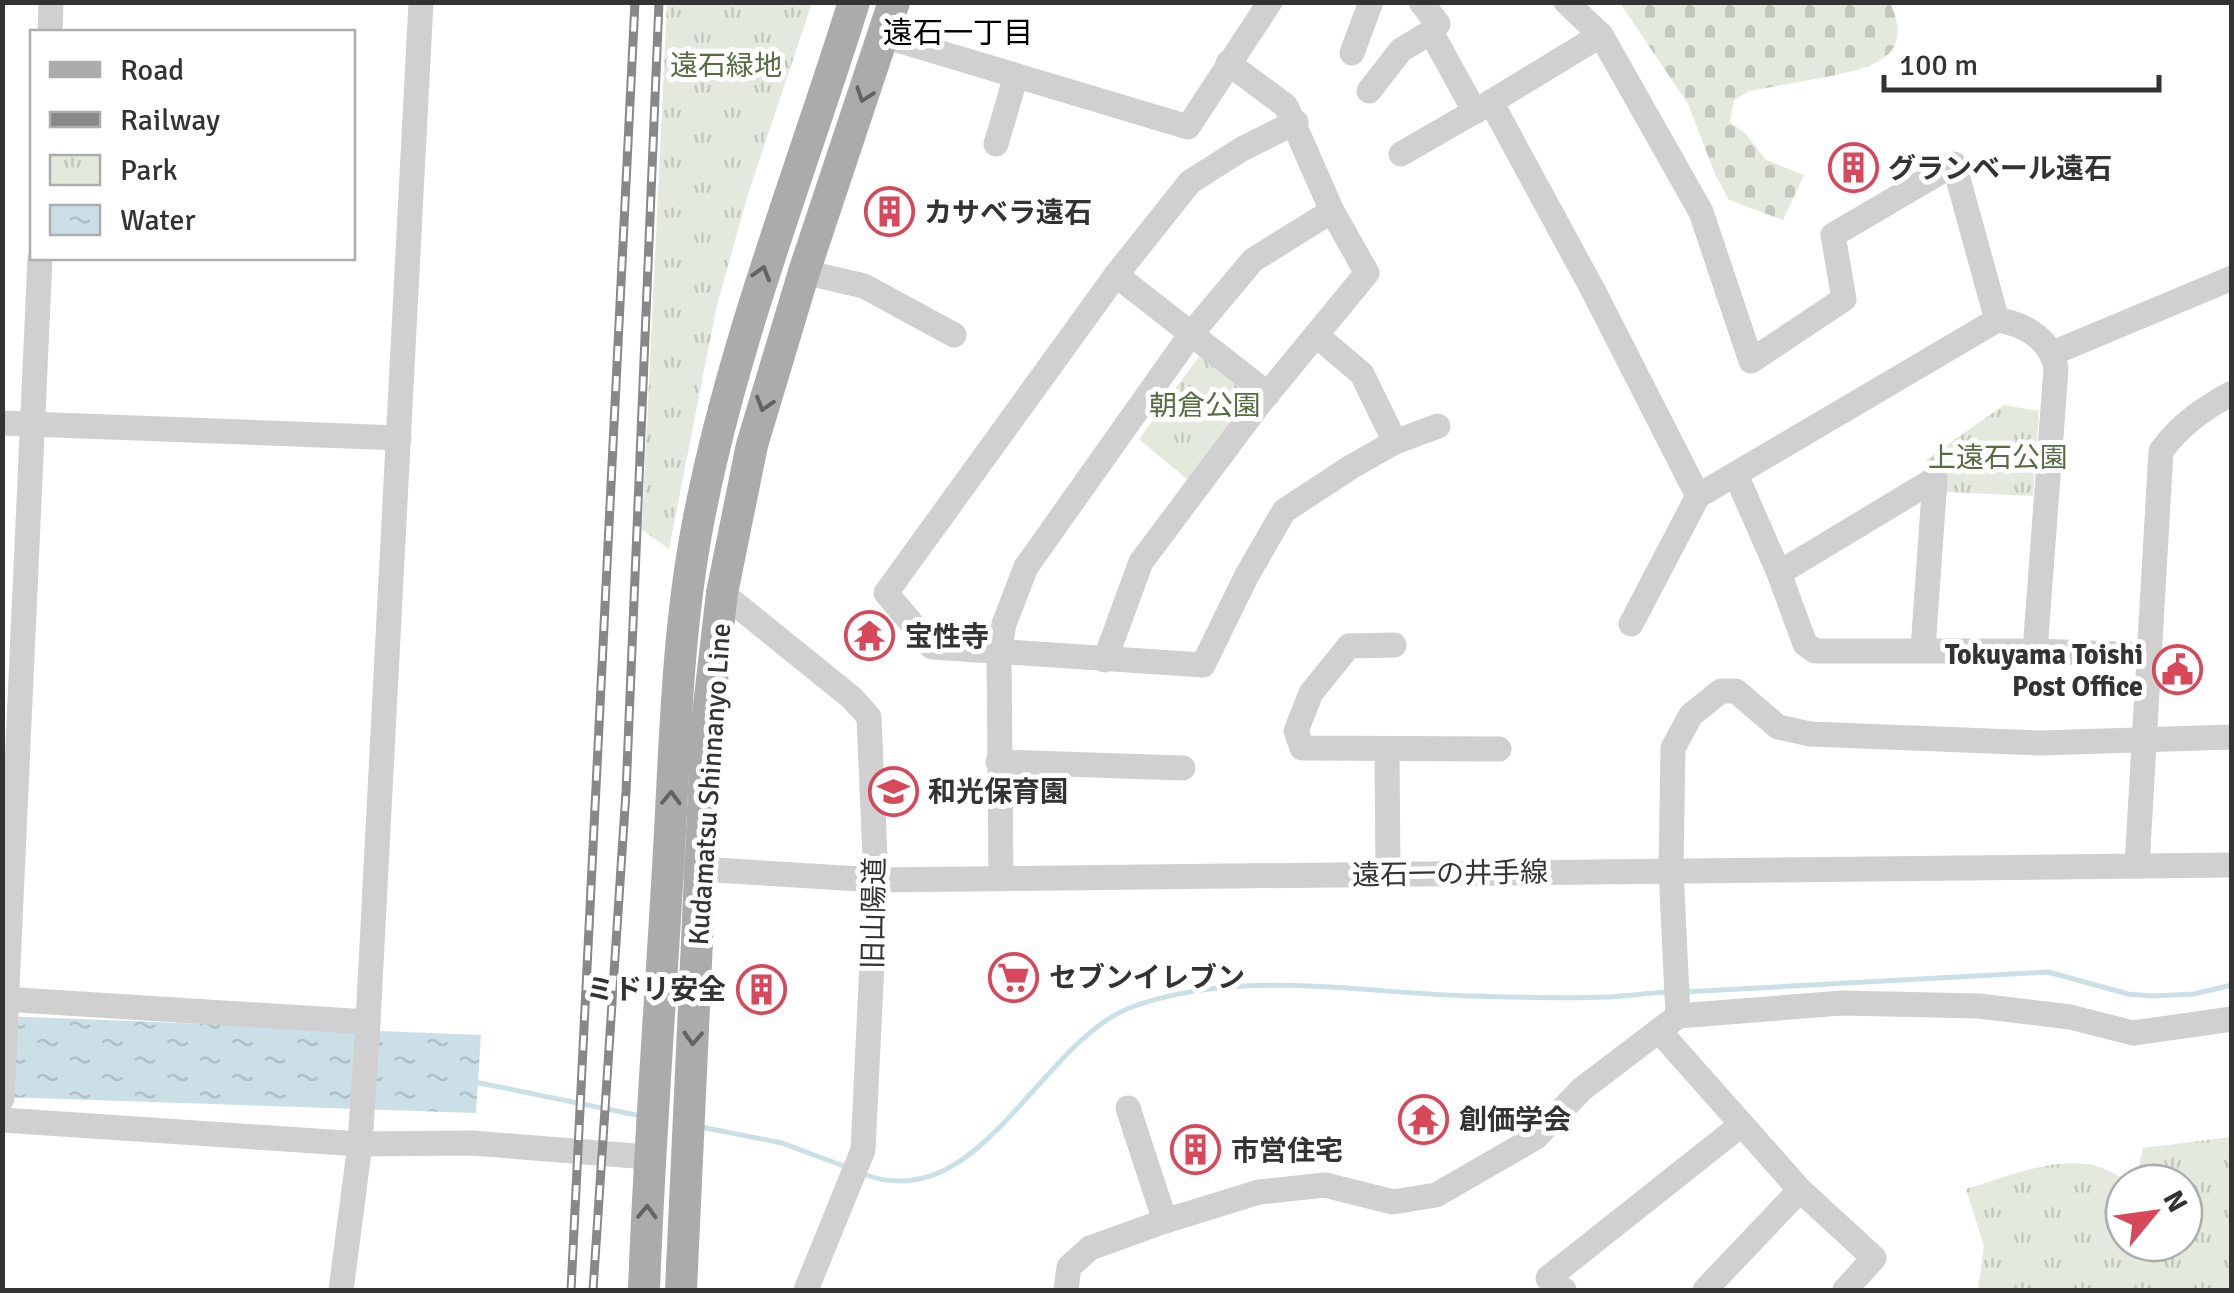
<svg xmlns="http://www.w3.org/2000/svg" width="2234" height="1293" font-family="Signika,'Noto Sans JP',sans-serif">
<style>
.cemetery{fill:url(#cemetery-stones)}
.park{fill:url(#park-tufts)}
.water{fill:url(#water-ripples)}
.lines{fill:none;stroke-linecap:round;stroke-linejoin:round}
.stream{stroke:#cbdfe7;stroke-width:5}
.minor{stroke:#d0d0d0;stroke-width:25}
.major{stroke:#ababab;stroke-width:32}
.rail-casing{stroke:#888;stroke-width:9}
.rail{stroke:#fff;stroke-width:5;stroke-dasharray:15;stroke-linecap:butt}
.oneway{stroke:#636363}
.labels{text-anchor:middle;stroke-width:10;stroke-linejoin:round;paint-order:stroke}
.park-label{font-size:28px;fill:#586b43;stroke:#fff}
.poi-label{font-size:28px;font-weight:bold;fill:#333;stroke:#fff;text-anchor:start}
.street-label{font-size:28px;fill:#333;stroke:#fff}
.neighbourhood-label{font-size:30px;fill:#000;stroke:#fff}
</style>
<defs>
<pattern id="cemetery-stones" width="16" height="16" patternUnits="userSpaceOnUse" patternTransform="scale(2.5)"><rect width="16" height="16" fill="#e3e9dd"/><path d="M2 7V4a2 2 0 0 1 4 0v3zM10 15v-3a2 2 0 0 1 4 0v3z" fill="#c3c8be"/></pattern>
<pattern id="park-tufts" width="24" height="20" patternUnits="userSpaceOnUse" patternTransform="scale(2.5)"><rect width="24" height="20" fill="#e3e9dd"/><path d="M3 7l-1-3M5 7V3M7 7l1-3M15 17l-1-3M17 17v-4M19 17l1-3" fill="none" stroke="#c3c8be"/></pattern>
<pattern id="water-ripples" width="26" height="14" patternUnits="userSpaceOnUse" patternTransform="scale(2.5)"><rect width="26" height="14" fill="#cbdfe7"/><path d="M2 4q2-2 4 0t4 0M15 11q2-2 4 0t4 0" fill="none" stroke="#afc0c7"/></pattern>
</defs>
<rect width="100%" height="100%" fill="#fff"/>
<path class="cemetery" d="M1620,3H1890C1918,61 1864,69 1821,78C1797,82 1773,87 1749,91L1734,100L1730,122L1745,133L1766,160L1804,175L1783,220L1729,200L1715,174L1688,104Z"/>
<g class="park">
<path d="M667,3H812L748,194L717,305L669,549L642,530Z"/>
<path d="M1200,355L1254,397L1189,481L1139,439Z"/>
<path d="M2004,405L2039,411L2033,496L1943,492L1942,468L1931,470L1926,460Z"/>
<path d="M2231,1137V1290H1978L1984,1246L1966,1189C2008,1177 2059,1153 2103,1168C2113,1172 2122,1178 2131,1183H2124V1243H2184V1183H2135L2143,1148Z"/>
</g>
<path class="water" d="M3,1016L481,1035L476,1113L3,1097Z"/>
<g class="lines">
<g class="stream">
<path d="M1684,992L2048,972L2128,994L2152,996L2194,994L2232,985"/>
<path d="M475,1082L641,1116"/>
<path d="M701,1127L782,1143L849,1168"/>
<path d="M863,1174C980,1219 1039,1041 1132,1007C1240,968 1359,993 1471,996C1516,997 1563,999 1608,997C1628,996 1648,993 1668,992"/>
</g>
<g class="minor">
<path d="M1566,2L1601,35L1701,212L1751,361L1844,299L1833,235L1954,164L1997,320"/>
<path d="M50,32L51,2"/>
<path d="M1431,32L1475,112"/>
<path d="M1601,35L1491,102L1594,292L1698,496"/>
<path d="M884,36L1188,127L1270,2"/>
<path d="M1352,53L1371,2"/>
<path d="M1369,91L1401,50L1431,32L1438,24L1421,2"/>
<path d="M1296,122L1242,149L1190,182L1116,275L886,593L932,647L1203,665L1247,575L1284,511L1351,467L1395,442L1438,426"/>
<path d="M996,144L1016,76"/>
<path d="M1401,154L1491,102"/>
<path d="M804,272L864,286L954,335"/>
<path d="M1116,275L1268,394"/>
<path d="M1316,335L1362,374L1395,442"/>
<path d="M2053,353L2232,278"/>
<path d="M2,423L399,438"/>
<path d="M1736,475L1779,573L1805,644L1815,651H2035L2149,655"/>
<path d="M1779,573L1935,479L1923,649"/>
<path d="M722,593L852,698L869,717L876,880L863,1150L806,1290"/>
<path d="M1631,624L1698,496L1997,320C2026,324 2051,340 2056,369L2035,651"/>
<path d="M1394,645L1349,646L1311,693L1296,731L1302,748L1499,749"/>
<path d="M1105,660L1141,562L1260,403L1367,273L1332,211L1286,106L1228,63"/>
<path d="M1387,749L1388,873"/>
<path d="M998,762L1183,768"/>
<path d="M2137,866L2161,451C2181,424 2203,409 2232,393"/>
<path d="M682,868L876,880L2232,865"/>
<path d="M1001,878L999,653L1004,624L1026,567L1191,334L1253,260L1332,211"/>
<path d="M2,999L368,1022"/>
<path d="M1678,1016L1671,869L1673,748L1691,715L1721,691H1736L1778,727L1810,734L2040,743L2232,737"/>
<path d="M1660,1032L1800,1190L1874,1258L1845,1290"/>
<path d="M2,1099L40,258"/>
<path d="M1128,1108L1165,1221"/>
<path d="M2,1120L360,1144L472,1143L648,1157"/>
<path d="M341,1290L360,1144L368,1022L421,2"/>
<path d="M1066,1290L1069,1267L1090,1248L1165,1221L1259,1192L1325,1185L1393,1202L1436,1195L1535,1138L1582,1089L1678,1016L1842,1003L1979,1006L2070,1017L2133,1033L2232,1019"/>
<path d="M1564,1290L1548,1278L1741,1125"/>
<path d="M1705,1290L1800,1190"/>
</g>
<g class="major">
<path d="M644,1290C649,1149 660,1009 668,868C675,751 676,639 698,523C732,344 800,175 854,2"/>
<path d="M681,1290L707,723L722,593L752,445L804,272L894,2"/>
</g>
<defs>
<g id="rail">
<path d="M571,1290L635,2"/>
<path d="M593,1290L626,792L659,2"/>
</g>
</defs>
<use href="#rail" class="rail-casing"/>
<use href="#rail" class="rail"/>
</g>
<defs><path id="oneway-chevron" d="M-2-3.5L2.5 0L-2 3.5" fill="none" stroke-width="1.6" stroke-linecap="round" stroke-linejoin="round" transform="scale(2.5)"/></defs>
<g class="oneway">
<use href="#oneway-chevron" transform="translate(864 95) rotate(109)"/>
<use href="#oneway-chevron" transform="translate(762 273) rotate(-74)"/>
<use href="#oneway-chevron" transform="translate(764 404) rotate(107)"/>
<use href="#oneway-chevron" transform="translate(671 798) rotate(-88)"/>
<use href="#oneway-chevron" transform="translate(693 1038) rotate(93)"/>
<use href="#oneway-chevron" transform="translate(647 1212) rotate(-88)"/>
</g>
<defs>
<symbol id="building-ring" viewBox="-11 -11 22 22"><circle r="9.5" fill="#fff" stroke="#d6485a" stroke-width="1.5"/><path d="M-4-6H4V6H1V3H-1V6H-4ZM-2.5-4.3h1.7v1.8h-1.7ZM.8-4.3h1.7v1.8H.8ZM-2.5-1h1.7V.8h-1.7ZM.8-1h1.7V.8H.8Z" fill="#d6485a"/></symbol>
<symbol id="temple-ring" viewBox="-11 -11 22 22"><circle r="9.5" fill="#fff" stroke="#d6485a" stroke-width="1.5"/><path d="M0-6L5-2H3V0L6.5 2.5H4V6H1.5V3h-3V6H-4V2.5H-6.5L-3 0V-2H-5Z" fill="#d6485a"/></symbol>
<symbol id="civic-ring" viewBox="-11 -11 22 22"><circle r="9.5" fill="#fff" stroke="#d6485a" stroke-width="1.5"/><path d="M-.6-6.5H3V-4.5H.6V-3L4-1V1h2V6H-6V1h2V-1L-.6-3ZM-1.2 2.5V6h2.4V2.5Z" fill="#d6485a"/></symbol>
<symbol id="school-ring" viewBox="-11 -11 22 22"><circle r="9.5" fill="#fff" stroke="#d6485a" stroke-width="1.5"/><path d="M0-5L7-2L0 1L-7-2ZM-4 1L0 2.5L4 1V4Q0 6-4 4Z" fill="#d6485a"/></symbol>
<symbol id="supermarket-ring" viewBox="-11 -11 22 22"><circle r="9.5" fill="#fff" stroke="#d6485a" stroke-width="1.5"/><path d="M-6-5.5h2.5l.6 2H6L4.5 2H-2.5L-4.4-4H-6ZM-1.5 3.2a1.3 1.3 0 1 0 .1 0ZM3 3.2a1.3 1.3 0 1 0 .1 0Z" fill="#d6485a"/></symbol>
</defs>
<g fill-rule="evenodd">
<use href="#building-ring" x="1826" y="140" width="55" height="55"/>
<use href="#building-ring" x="862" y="184" width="55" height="55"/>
<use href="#temple-ring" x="842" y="608" width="55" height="55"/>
<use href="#civic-ring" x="2150" y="642" width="55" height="55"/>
<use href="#school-ring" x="866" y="764" width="55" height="55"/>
<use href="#supermarket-ring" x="986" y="950" width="55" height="55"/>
<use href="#building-ring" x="734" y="962" width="55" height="55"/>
<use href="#temple-ring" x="1396" y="1092" width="55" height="55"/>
<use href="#building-ring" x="1168" y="1122" width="55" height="55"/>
</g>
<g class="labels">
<g class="park-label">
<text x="726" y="75">遠石緑地</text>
<text x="1205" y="415">朝倉公園</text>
<text x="1998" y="467">上遠石公園</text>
</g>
<g class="poi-label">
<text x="1888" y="178">グランベール遠石</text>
<text x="924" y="222">カサベラ遠石</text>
<text x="905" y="646">宝性寺</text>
<text x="2143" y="664" text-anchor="end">Tokuyama Toishi<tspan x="2143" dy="32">Post Office</tspan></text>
<text x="928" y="801">和光保育園</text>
<text x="1049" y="987">セブンイレブン</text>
<text x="726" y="999" text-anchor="end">ミドリ安全</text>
<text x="1459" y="1129">創価学会</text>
<text x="1231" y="1160">市営住宅</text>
</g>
<g class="street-label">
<text transform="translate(709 784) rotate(-86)" y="10">Kudamatsu Shinnanyo Line</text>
<text transform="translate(1450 873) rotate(-1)" y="10">遠石一の井手線</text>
<text transform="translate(873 913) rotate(-89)" y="10">旧山陽道</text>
</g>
<g class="neighbourhood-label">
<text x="958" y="43">遠石一丁目</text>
</g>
</g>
<rect width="2234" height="1293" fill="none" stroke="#333333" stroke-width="10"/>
<rect x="30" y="30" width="325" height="230" fill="#ffffff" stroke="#adadad" stroke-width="2.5"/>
<rect x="50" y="62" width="50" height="15" fill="#ababab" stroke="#adadad" stroke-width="2.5"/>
<text x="120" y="80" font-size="30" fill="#333333">Road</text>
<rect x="50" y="112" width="50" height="15" fill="#888888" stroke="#adadad" stroke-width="2.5"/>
<text x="120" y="130" font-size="30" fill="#333333">Railway</text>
<rect x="50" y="155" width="50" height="30" fill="url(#park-tufts)" stroke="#adadad" stroke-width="2.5"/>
<text x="120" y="180" font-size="30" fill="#333333">Park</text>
<rect x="50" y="205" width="50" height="30" fill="url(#water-ripples)" stroke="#adadad" stroke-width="2.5"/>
<text x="120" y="230" font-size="30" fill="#333333">Water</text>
<g transform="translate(2154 1213) rotate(61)"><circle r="48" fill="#ffffff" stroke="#adadad" stroke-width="2.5"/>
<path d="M0-8L18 38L0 25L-18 38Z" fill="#d6485a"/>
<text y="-15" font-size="28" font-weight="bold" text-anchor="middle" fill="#333333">N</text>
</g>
<path d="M1884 75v15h275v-15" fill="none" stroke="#333333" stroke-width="5"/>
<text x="1899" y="75" font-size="30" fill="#333333" stroke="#ffffff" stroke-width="8" paint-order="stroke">100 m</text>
</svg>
